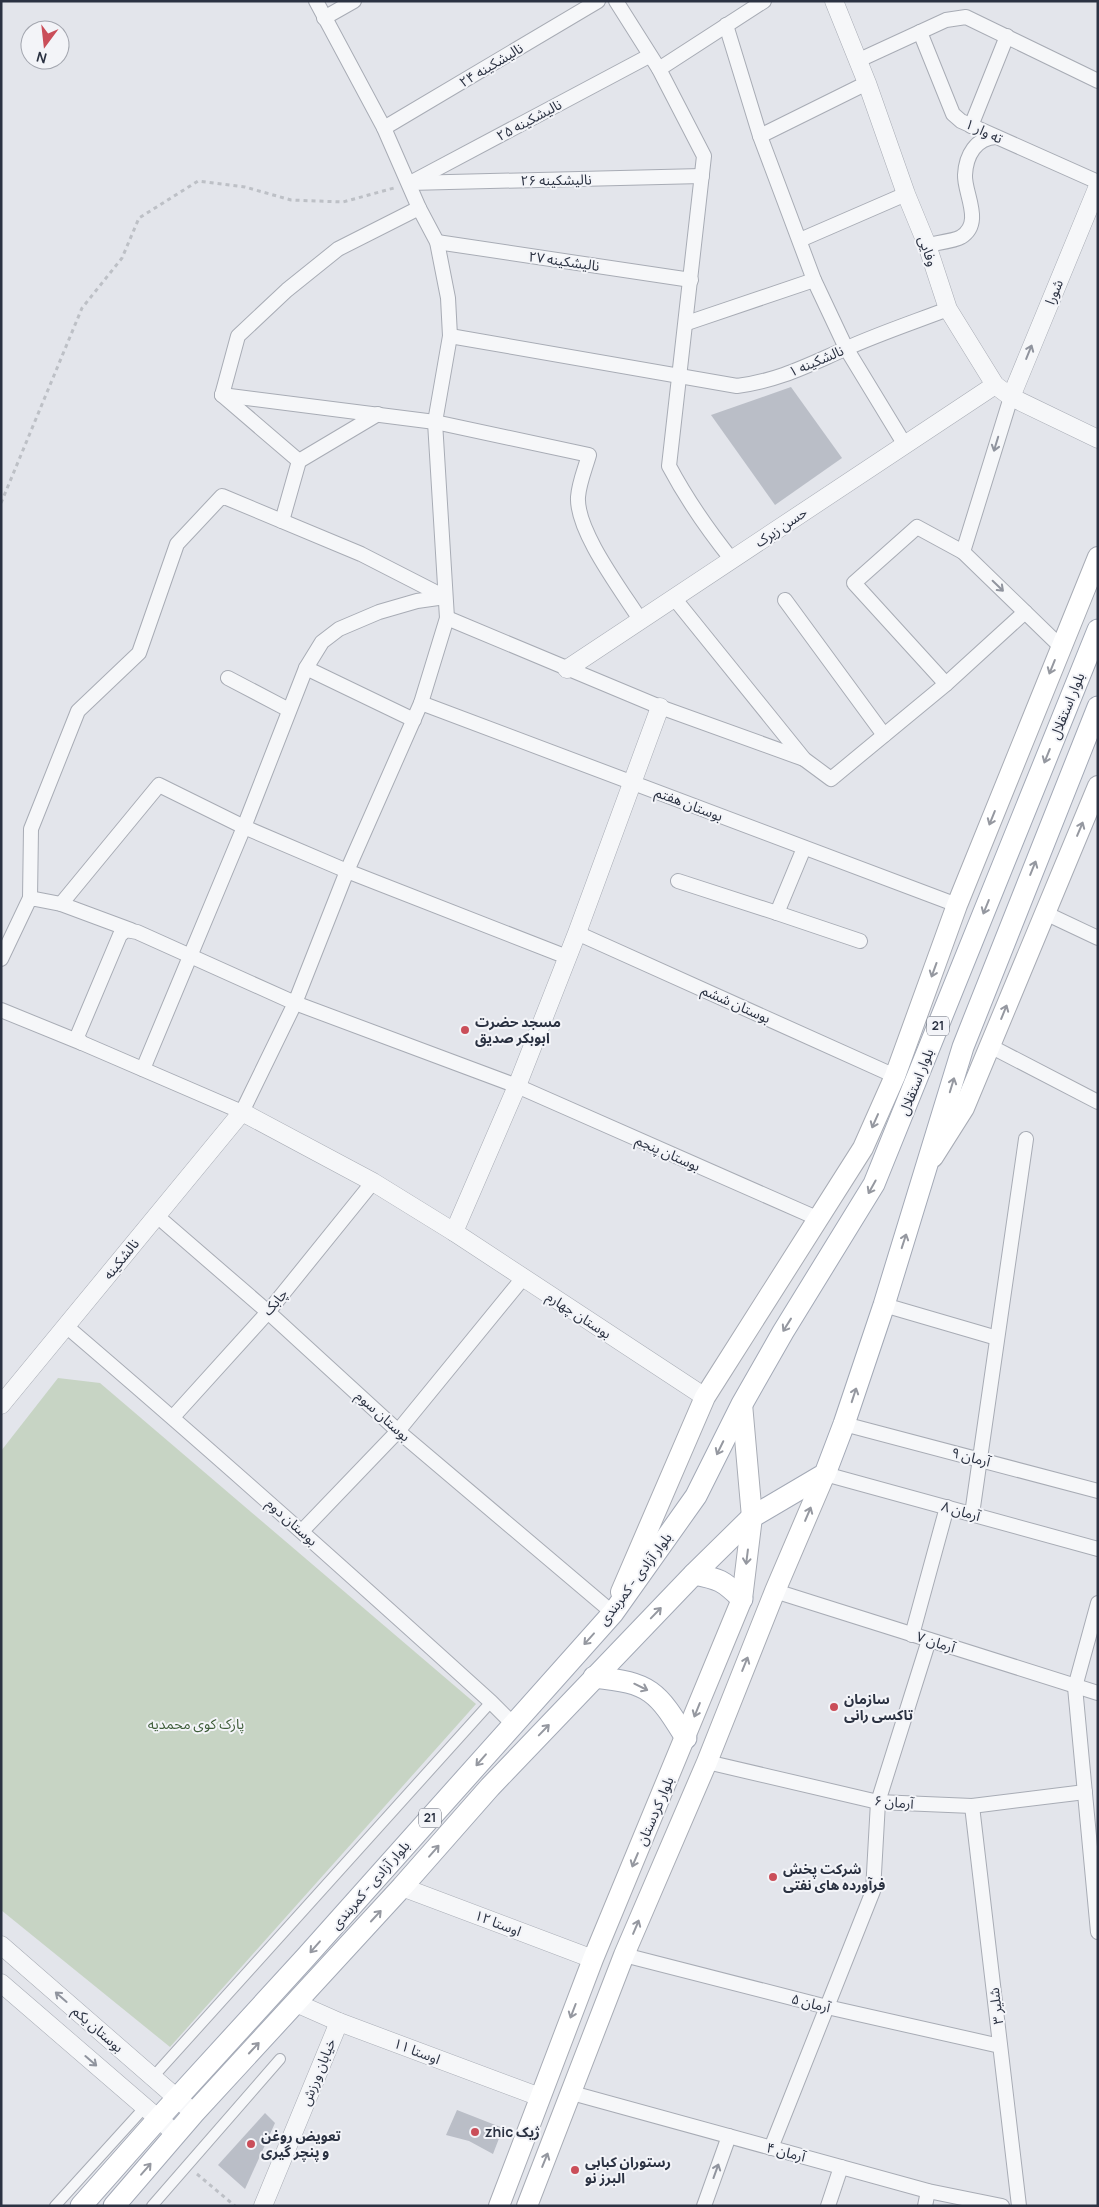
<svg xmlns="http://www.w3.org/2000/svg" width="1099" height="2207" font-family="Manrope,'Noto Sans Arabic',sans-serif">
<style>
.green{fill:#c7d4c4}
.building{fill:#babec7}
.lines{fill:none;stroke-linecap:round;stroke-linejoin:round}
.pedestrian-casing{stroke:#a8acb5;stroke-width:12}
.minor-casing{stroke:#a8acb5;stroke-width:16}
.tertiary-casing{stroke:#a8acb5;stroke-width:19}
.secondary-casing{stroke:#a8acb5;stroke-width:22}
.primary-casing{stroke:#a3a9b6;stroke-width:23}
.path{stroke:#bdc0c6;stroke-width:3;stroke-dasharray:4 4;stroke-linecap:butt}
.pedestrian{stroke:#f6f7f9;stroke-width:10}
.minor{stroke:#f6f7f9;stroke-width:14}
.tertiary{stroke:#f6f7f9;stroke-width:18}
.secondary{stroke:#fff;stroke-width:20}
.primary{stroke:#fff;stroke-width:21}
.oneway{stroke:#90949e}
.oneway2{stroke:#9598a0}
.poi-dot{fill:#ca4e59;stroke:#f3f4f8;stroke-width:2}
.labels{text-anchor:middle;stroke-width:4;stroke-linejoin:round;paint-order:stroke}
.shield{fill:#f3f4f8;stroke:#676c79;stroke-width:1}
.shield-label{font-size:12px;font-weight:bold;fill:#2b3242}
.street-label{font-size:14px;fill:#2b3242;stroke:#f3f4f8}
.poi-label{font-size:14px;font-weight:bold;fill:#2b3242;stroke:#f3f4f8;text-anchor:start}
.park-label{font-size:14px;fill:#3e5d39;stroke:#f3f4f8}
</style>
<rect width="100%" height="100%" fill="#e3e5eb"/>
<path class="green" d="M58,1378L100,1383L476,1704L170,2047L1,1910V1451Z"/>
<g class="building">
<path d="M791,387L842,458L775,505L711,415Z"/>
<path d="M457,2110L503,2128L493,2154L469,2141L446,2135Z"/>
<path d="M265,2113L275,2123L245,2189L218,2165Z"/>
</g>
<g class="lines">
<defs>
<g id="pedestrian">
<path d="M153,2077L491,1702"/>
<path d="M55,2206L144,2108"/>
<path d="M152,2206L280,2059"/>
</g>
<g id="minor">
<path d="M316,1L384,128L419,208L437,242L448,298L450,336L435,422L447,618L421,703L347,871L295,1003L242,1112L82,1043L77,1037L120,935L126,930L137,932L295,1003L517,1086L819,1219"/>
<path d="M616,1L659,69L704,156L669,466C687,500 708,530 732,560"/>
<path d="M324,18L354,1"/>
<path d="M726,25L760,136L814,280L846,348L905,445"/>
<path d="M920,32L953,114L961,121L1098,182"/>
<path d="M857,61L946,20L966,17L1098,81"/>
<path d="M659,69L764,1"/>
<path d="M971,126L1007,36"/>
<path d="M384,128L598,1"/>
<path d="M760,136L867,83"/>
<path d="M412,182L649,56"/>
<path d="M409,183L702,176"/>
<path d="M800,240L906,194"/>
<path d="M437,242L691,280"/>
<path d="M927,245C935,243 955,241 961,237C984,223 964,193 965,175C966,155 976,138 996,137"/>
<path d="M687,323L814,280"/>
<path d="M450,336L737,386C778,381 808,365 845,349C878,334 914,322 948,309"/>
<path d="M222,395L435,422L589,455C585,469 579,483 578,497C576,531 622,591 641,621"/>
<path d="M222,395L238,336L287,290L338,249L419,208"/>
<path d="M222,395L299,461L282,521"/>
<path d="M1011,397L963,552L1060,646"/>
<path d="M299,461L378,414"/>
<path d="M674,598L804,759L831,779L946,684L1025,612"/>
<path d="M785,600L884,735"/>
<path d="M447,618L660,707L804,759"/>
<path d="M306,668L414,720"/>
<path d="M228,678L289,710"/>
<path d="M946,684L854,583L917,527L963,552"/>
<path d="M421,703L957,905"/>
<path d="M804,848L777,913L860,941"/>
<path d="M678,881L777,913"/>
<path d="M30,898L31,829L78,711L139,653L177,544L222,496L361,554L445,597"/>
<path d="M1045,913L1098,938"/>
<path d="M131,930L61,904L159,785L244,827L347,871L567,957"/>
<path d="M577,933L895,1076"/>
<path d="M1,959L30,898L61,904"/>
<path d="M1,1010L82,1043"/>
<path d="M990,1046L1098,1102"/>
<path d="M143,1069L244,827L306,668L322,642L339,629L379,612L417,601L445,597"/>
<path d="M157,1216L268,1312L398,1431L613,1613"/>
<path d="M884,1305L997,1338"/>
<path d="M66,1326C210,1449 351,1575 491,1702L513,1724"/>
<path d="M173,1417L268,1312L373,1182"/>
<path d="M844,1424L1098,1491"/>
<path d="M825,1474L1098,1549"/>
<path d="M972,1514L1026,1139"/>
<path d="M302,1531L398,1431L523,1278"/>
<path d="M775,1591L1098,1693"/>
<path d="M1098,1603L1075,1687L1098,1932"/>
<path d="M912,1635L947,1507"/>
<path d="M707,1762L878,1802L972,1806L1085,1792"/>
<path d="M972,1806L1019,2206"/>
<path d="M624,1955L827,2007L1000,2046"/>
<path d="M572,2093L928,2191L1002,2206"/>
<path d="M771,2148L873,1891L878,1802L929,1640"/>
<path d="M704,2206L729,2136"/>
<path d="M828,2206L841,2167"/>
<path d="M925,2206L928,2191"/>
</g>
<g id="tertiary">
<path d="M834,1L867,83L906,194L927,245L948,309L995,385L1011,397L1098,439"/>
<path d="M1011,397L1098,186"/>
<path d="M567,669L995,385"/>
<path d="M454,1232L517,1086L577,933L660,707"/>
<path d="M1,1405L242,1112L373,1182L454,1232L705,1397"/>
<path d="M402,1887L593,1959"/>
<path d="M1,1945L194,2113"/>
<path d="M1,1983L176,2134"/>
<path d="M296,2003L339,2022L540,2097"/>
<path d="M263,2206L339,2022"/>
</g>
<g id="secondary">
<path d="M933,1157L964,1108L1098,786"/>
<path d="M621,1592L705,1397L863,1148L895,1076L957,905L1098,557"/>
<path d="M499,2206L593,1959L742,1599L752,1517L742,1404"/>
<path d="M527,2206L624,1955L707,1762L775,1591L825,1474"/>
</g>
<g id="primary">
<path d="M694,1574C719,1579 723,1580 742,1599"/>
<path d="M594,1677C651,1683 657,1691 686,1738"/>
<path d="M81,2206L158,2119L306,1957L613,1613L696,1496L742,1404L783,1332L874,1184L1098,630"/>
<path d="M114,2206L194,2113L402,1887L490,1787L694,1574L752,1517L825,1474L844,1424L884,1305L963,1047L1098,707"/>
</g>
</defs>
<use href="#pedestrian" class="pedestrian-casing"/>
<use href="#minor" class="minor-casing"/>
<use href="#tertiary" class="tertiary-casing"/>
<use href="#secondary" class="secondary-casing"/>
<use href="#primary" class="primary-casing"/>
<g class="path">
<path d="M1,503L82,308L122,258L139,218L198,181L245,187L291,200L343,202L394,188"/>
<path d="M197,2174L235,2206"/>
</g>
<use href="#pedestrian" class="pedestrian"/>
<use href="#minor" class="minor"/>
<use href="#tertiary" class="tertiary"/>
<use href="#secondary" class="secondary"/>
<use href="#primary" class="primary"/>
</g>
<defs><path id="oneway-shaft" d="M-6 0H5M1.5-3L5.5 0L1.5 3" fill="none" stroke-width="1.6" stroke-linecap="round" stroke-linejoin="round" transform="scale(1.25)"/></defs>
<g class="oneway">
<use href="#oneway-shaft" transform="translate(1029 352) rotate(-68)"/>
<use href="#oneway-shaft" transform="translate(996 444) rotate(107)"/>
<use href="#oneway-shaft" transform="translate(998 586) rotate(44)"/>
<use href="#oneway-shaft" transform="translate(61 1997) rotate(-139)"/>
<use href="#oneway-shaft" transform="translate(91 2061) rotate(41)"/>
<use href="#oneway-shaft" transform="translate(716 2171) rotate(-70)"/>
</g>
<g class="oneway2">
<use href="#oneway-shaft" transform="translate(1052 667) rotate(112)"/>
<use href="#oneway-shaft" transform="translate(1047 756) rotate(112)"/>
<use href="#oneway-shaft" transform="translate(992 818) rotate(112)"/>
<use href="#oneway-shaft" transform="translate(1080 829) rotate(-67)"/>
<use href="#oneway-shaft" transform="translate(1033 868) rotate(-68)"/>
<use href="#oneway-shaft" transform="translate(986 907) rotate(112)"/>
<use href="#oneway-shaft" transform="translate(934 970) rotate(110)"/>
<use href="#oneway-shaft" transform="translate(1004 1012) rotate(-68)"/>
<use href="#oneway-shaft" transform="translate(952 1085) rotate(-73)"/>
<use href="#oneway-shaft" transform="translate(875 1121) rotate(114)"/>
<use href="#oneway-shaft" transform="translate(872 1187) rotate(119)"/>
<use href="#oneway-shaft" transform="translate(904 1241) rotate(-72)"/>
<use href="#oneway-shaft" transform="translate(787 1325) rotate(122)"/>
<use href="#oneway-shaft" transform="translate(854 1395) rotate(-72)"/>
<use href="#oneway-shaft" transform="translate(720 1448) rotate(116)"/>
<use href="#oneway-shaft" transform="translate(808 1514) rotate(-67)"/>
<use href="#oneway-shaft" transform="translate(747 1557) rotate(97)"/>
<use href="#oneway-shaft" transform="translate(656 1613) rotate(-46)"/>
<use href="#oneway-shaft" transform="translate(589 1639) rotate(132)"/>
<use href="#oneway-shaft" transform="translate(745 1664) rotate(-68)"/>
<use href="#oneway-shaft" transform="translate(641 1687) rotate(26)"/>
<use href="#oneway-shaft" transform="translate(697 1710) rotate(112)"/>
<use href="#oneway-shaft" transform="translate(544 1730) rotate(-46)"/>
<use href="#oneway-shaft" transform="translate(481 1760) rotate(131)"/>
<use href="#oneway-shaft" transform="translate(434 1851) rotate(-49)"/>
<use href="#oneway-shaft" transform="translate(635 1860) rotate(113)"/>
<use href="#oneway-shaft" transform="translate(376 1916) rotate(-47)"/>
<use href="#oneway-shaft" transform="translate(636 1927) rotate(-67)"/>
<use href="#oneway-shaft" transform="translate(315 1947) rotate(131)"/>
<use href="#oneway-shaft" transform="translate(573 2011) rotate(111)"/>
<use href="#oneway-shaft" transform="translate(254 2048) rotate(-47)"/>
<use href="#oneway-shaft" transform="translate(545 2160) rotate(-68)"/>
<use href="#oneway-shaft" transform="translate(146 2169) rotate(-49)"/>
</g>
<g class="poi-dot">
<circle cx="465" cy="1030" r="5"/>
<circle cx="834" cy="1707" r="5"/>
<circle cx="773" cy="1877" r="5"/>
<circle cx="475" cy="2132" r="5"/>
<circle cx="251" cy="2144" r="5"/>
<circle cx="575" cy="2170" r="5"/>
</g>
<g class="labels">
<g class="shield">
<rect x="927" y="1016.5" width="22" height="19" rx="4"/>
<rect x="419" y="1808.5" width="22" height="19" rx="4"/>
</g>
<g class="shield-label">
<text x="938" y="1030">21</text>
<text x="430" y="1822">21</text>
</g>
<g class="street-label">
<text transform="translate(491 65) rotate(-31)" y="5">نالیشکینه ۲۴</text>
<text transform="translate(529 120) rotate(-28)" y="5">نالیشکینه ۲۵</text>
<text transform="translate(984 131) rotate(25)" y="5">ته وار ۱</text>
<text transform="translate(556 180) rotate(-1)" y="5">نالیشکینه ۲۶</text>
<text transform="translate(928 251) rotate(70)" y="5">وفایی</text>
<text transform="translate(564 261) rotate(8)" y="5">نالیشکینه ۲۷</text>
<text transform="translate(1054 292) rotate(-68)" y="5">شورا</text>
<text transform="translate(816 361) rotate(-23)" y="5">نالشکینه ۱</text>
<text transform="translate(781 527) rotate(-34)" y="5">حسن زیرک</text>
<text transform="translate(1067 706) rotate(-68)" y="5">بلوار استقلال</text>
<text transform="translate(689 804) rotate(21)" y="5">بوستان هفتم</text>
<text transform="translate(736 1004) rotate(24)" y="5">بوستان ششم</text>
<text transform="translate(916 1082) rotate(-68)" y="5">بلوار استقلال</text>
<text transform="translate(668 1153) rotate(24)" y="5">بوستان پنجم</text>
<text transform="translate(121 1259) rotate(-51)" y="5">نالشکینه</text>
<text transform="translate(275 1302) rotate(-50)" y="5">چابک</text>
<text transform="translate(579 1315) rotate(33)" y="5">بوستان چهارم</text>
<text transform="translate(383 1416) rotate(42)" y="5">بوستان سوم</text>
<text transform="translate(971 1457) rotate(15)" y="5">آرمان ۹</text>
<text transform="translate(961 1511) rotate(16)" y="5">آرمان ۸</text>
<text transform="translate(292 1522) rotate(42)" y="5">بوستان دوم</text>
<text transform="translate(635 1579) rotate(-53)" y="5">بلوار آزادی - کمربندی</text>
<text transform="translate(936 1642) rotate(18)" y="5">آرمان ۷</text>
<text transform="translate(894 1802) rotate(5)" y="5">آرمان ۶</text>
<text transform="translate(655 1811) rotate(-67)" y="5">بلوار کردستان</text>
<text transform="translate(370 1885) rotate(-49)" y="5">بلوار آزادی - کمربندی</text>
<text transform="translate(498 1923) rotate(21)" y="5">اوستا ۱۲</text>
<text transform="translate(811 2003) rotate(14)" y="5">آرمان ۵</text>
<text transform="translate(996 2006) rotate(-97)" y="5">شلیر ۳</text>
<text transform="translate(98 2029) rotate(41)" y="5">بوستان یکم</text>
<text transform="translate(417 2051) rotate(21)" y="5">اوستا ۱۱</text>
<text transform="translate(318 2072) rotate(-68)" y="5">خیابان ورزش</text>
<text transform="translate(786 2152) rotate(15)" y="5">آرمان ۴</text>
</g>
<g class="poi-label">
<text x="475" y="1027">مسجد حضرت<tspan x="475" dy="16">ابوبکر صدیق</tspan></text>
<text x="844" y="1704">سازمان<tspan x="844" dy="16">تاکسی رانی</tspan></text>
<text x="783" y="1874">شرکت پخش<tspan x="783" dy="16">فرآورده های نفتی</tspan></text>
<text x="485" y="2137">zhic ژیک</text>
<text x="261" y="2141">تعویض روغن<tspan x="261" dy="16">و پنچر گیری</tspan></text>
<text x="585" y="2167">رستوران کبابی<tspan x="585" dy="16">البرز نو</tspan></text>
</g>
<g class="park-label">
<text x="196" y="1729">پارک کوی محمدیه</text>
</g>
</g>
<rect width="1099" height="2207" fill="none" stroke="#2b3242" stroke-width="5"/>
<g transform="translate(45 45) rotate(195)"><circle r="24" fill="#f3f4f8" stroke="#a3a6af"/>
<path d="M0-4L9 19L0 12L-9 19Z" fill="#ca4e59"/>
<text y="-8" font-size="14" font-weight="bold" text-anchor="middle" fill="#2b3242">N</text>
</g>
</svg>
